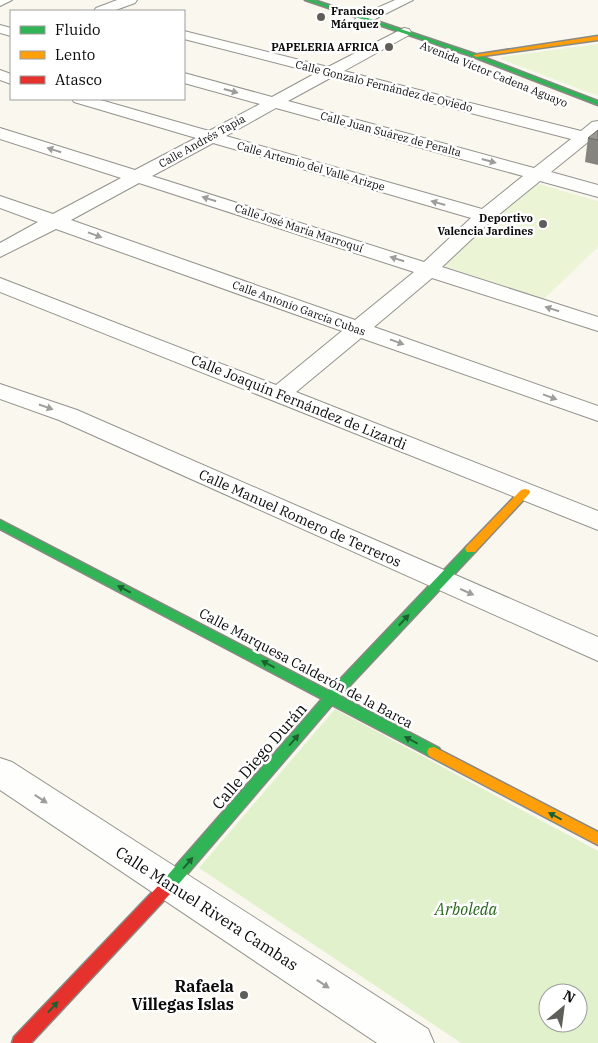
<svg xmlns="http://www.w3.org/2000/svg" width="598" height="1043" font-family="'IBM Plex Serif',serif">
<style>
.green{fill:#e1f1cc;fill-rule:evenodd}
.pitch{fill:#ebf5d6}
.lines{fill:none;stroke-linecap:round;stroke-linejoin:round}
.street-casing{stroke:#93928d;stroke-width:2}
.fast-casing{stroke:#898884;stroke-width:3}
.slow-casing{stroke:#898884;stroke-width:3}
.jam-casing{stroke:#898884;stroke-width:3}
.street{fill:#fefefc;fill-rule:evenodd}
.fast{fill:#30b455;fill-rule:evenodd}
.slow{fill:#ff9f0a;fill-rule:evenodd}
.jam{fill:#e5322d;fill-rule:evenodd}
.wall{fill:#86847f}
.building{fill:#9c9a94;stroke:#6d6c68}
.oneway{fill:#9d9d9c}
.oneway2{fill:#1e6030}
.poi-dot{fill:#5f5e5a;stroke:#fff;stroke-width:2}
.labels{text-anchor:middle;stroke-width:5;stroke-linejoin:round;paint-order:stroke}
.far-poi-label{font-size:11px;font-weight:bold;fill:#0b0b0b;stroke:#fff;text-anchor:end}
.far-street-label{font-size:11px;fill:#0b0b0b;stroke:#fff}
.street-label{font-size:14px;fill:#0b0b0b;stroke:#fff}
.near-street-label{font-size:16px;fill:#0b0b0b;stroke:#fff}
.near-park-label{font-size:16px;font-style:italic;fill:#256618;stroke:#fff}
.near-poi-label{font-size:16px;font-weight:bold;fill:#0b0b0b;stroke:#fff;text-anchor:end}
</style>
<rect width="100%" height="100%" fill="#faf8ee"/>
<path class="green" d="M335,709L598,851V1043H461L199,868ZM548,993H578V1023H548Z"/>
<g class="pitch">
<path d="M598,44V96L501,59V57Z"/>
<path d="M535,183L598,201V247L544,299L441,265Z"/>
</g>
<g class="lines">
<defs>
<g id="street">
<path d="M0,0H12L0,6Z"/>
<path d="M117,0H137L135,3L113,11H94L96,8Z"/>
<path d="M395,0H413L367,23L362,24L355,20L357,17Z"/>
<path d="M0,25L11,28V36L0,33Z"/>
<path d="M404,28L409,29L411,32L409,35L344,71L581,131L592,122L598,121V134L551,172L598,185V197L540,181L492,220L442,267L598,317V331L432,278L374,327L598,406V421L361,338L296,392L598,511V530L0,292V278L276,385L342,331L56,229L0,257V243L38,222L0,208V196L53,214L121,178L0,139V128L135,170L196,138L74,102L72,99H97L209,131L260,104L184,83V73L272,97L316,73L184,39V31L328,67ZM332,77L571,139L534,168L288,101ZM276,108L523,176L482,209L226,136ZM213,143L471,218L424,262L152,176ZM139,183L414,272L355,320L71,220Z"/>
<path d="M0,70L11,74V84L0,80Z"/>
<path d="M0,384L77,410L598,637V661L59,420L0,399Z"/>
<path d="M0,758L12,762L428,1029L434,1043H377L0,790Z"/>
</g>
<g id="fast">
<path d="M305,0H314L475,54L598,101V105L471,56Z"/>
<path d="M0,520L329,691L467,546H475L477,549L475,552L340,696L439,748L441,752L439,756L434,757L429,756L332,705L170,894L165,896L160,894L157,889L160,884L322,699L0,529Z"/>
</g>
<g id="slow">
<path d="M598,36V40L476,57L473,55Z"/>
<path d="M525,489L529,490L530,492L529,494L475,552H467L465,549L467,546L521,490Z"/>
<path d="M434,747L598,832V845L429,756L427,752L429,748Z"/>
</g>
<path id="jam" d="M165,882L170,884L173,889L170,894L31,1043H12L14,1037L160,884Z"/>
</defs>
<use href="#street" class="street-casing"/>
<use href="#fast" class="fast-casing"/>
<use href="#slow" class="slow-casing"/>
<use href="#jam" class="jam-casing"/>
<use href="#street" class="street"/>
<use href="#fast" class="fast"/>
<use href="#slow" class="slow"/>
<use href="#jam" class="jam"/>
</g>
<path class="wall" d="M598,130V165L585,162L588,138Z"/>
<path class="building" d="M598,130V140L588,138Z"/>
<defs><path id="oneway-solid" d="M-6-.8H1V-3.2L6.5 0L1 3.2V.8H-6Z" transform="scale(1.25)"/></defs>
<g class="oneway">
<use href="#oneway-solid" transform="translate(231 91) rotate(15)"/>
<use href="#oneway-solid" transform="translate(54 150) rotate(-162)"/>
<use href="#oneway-solid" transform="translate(489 161) rotate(15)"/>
<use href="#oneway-solid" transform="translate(209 199) rotate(-162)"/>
<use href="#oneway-solid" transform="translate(438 203) rotate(-164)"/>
<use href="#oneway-solid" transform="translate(95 235) rotate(20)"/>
<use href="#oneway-solid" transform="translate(397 259) rotate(-162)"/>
<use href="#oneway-solid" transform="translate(552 309) rotate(-162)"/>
<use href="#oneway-solid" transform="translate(397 342) rotate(20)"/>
<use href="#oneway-solid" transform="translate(550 397) rotate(20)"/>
<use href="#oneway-solid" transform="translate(46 407) rotate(19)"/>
<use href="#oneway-solid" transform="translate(467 592) rotate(24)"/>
<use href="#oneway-solid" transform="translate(41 799) rotate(33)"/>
<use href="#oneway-solid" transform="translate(323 984) rotate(33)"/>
</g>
<g class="oneway2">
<use href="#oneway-solid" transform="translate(124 589) rotate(-152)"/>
<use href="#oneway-solid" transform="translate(404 620) rotate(-47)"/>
<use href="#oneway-solid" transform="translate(268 664) rotate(-152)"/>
<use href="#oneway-solid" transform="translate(294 740) rotate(-49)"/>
<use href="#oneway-solid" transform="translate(411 740) rotate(-152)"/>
<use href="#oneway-solid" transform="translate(555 816) rotate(-152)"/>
<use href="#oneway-solid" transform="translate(188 863) rotate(-49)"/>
<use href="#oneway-solid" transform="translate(53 1007) rotate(-47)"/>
</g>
<g class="poi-dot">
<circle cx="321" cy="17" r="5"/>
<circle cx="389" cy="47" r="5"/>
<circle cx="543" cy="224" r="5"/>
<circle cx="244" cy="995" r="5"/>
</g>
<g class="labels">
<g class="far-poi-label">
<text x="331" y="15" text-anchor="start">Francisco<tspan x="331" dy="13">Márquez</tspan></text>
<text x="379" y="51">PAPELERIA AFRICA</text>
<text x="533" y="222">Deportivo<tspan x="533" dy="13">Valencia Jardines</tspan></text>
</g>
<g class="far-street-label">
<text transform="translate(494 74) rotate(22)" y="4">Avenida Víctor Cadena Aguayo</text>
<text transform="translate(384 86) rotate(14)" y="4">Calle Gonzalo Fernández de Oviedo</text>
<text transform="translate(391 134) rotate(15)" y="4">Calle Juan Suárez de Peralta</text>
<text transform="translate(202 141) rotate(-29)" y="4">Calle Andrés Tapia</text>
<text transform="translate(311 166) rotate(16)" y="4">Calle Artemio del Valle Arizpe</text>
<text transform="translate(299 228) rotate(18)" y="4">Calle José María Marroquí</text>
<text transform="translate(299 308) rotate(20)" y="4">Calle Antonio García Cubas</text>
</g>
<g class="street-label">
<text transform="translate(299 402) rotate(22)" y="5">Calle Joaquín Fernández de Lizardi</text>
<text transform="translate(300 518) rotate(24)" y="5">Calle Manuel Romero de Terreros</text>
<text transform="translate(306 668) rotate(28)" y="5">Calle Marquesa Calderón de la Barca</text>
</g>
<g class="near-street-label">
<text transform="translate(259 756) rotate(-49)" y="6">Calle Diego Durán</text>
<text transform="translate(207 908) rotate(33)" y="6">Calle Manuel Rivera Cambas</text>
</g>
<g class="near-park-label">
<text x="466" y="915">Arboleda</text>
</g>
<g class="near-poi-label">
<text x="234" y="992">Rafaela<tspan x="234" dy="18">Villegas Islas</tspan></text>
</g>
</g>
<rect x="10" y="10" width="175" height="90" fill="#ffffff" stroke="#9d9d9d"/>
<rect x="20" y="26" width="25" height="8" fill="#30b455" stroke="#9d9d9d"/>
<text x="55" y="35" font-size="15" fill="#0b0b0b">Fluido</text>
<rect x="20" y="51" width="25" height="8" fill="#ff9f0a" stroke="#9d9d9d"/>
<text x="55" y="60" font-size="15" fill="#0b0b0b">Lento</text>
<rect x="20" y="76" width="25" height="8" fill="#e5322d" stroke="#9d9d9d"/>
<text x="55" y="85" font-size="15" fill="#0b0b0b">Atasco</text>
<g transform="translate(563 1008) rotate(29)"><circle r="24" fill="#ffffff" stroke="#9d9d9d"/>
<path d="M0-4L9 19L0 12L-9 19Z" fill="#5f5e5a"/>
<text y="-8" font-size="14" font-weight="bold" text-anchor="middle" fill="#0b0b0b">N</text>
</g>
</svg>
